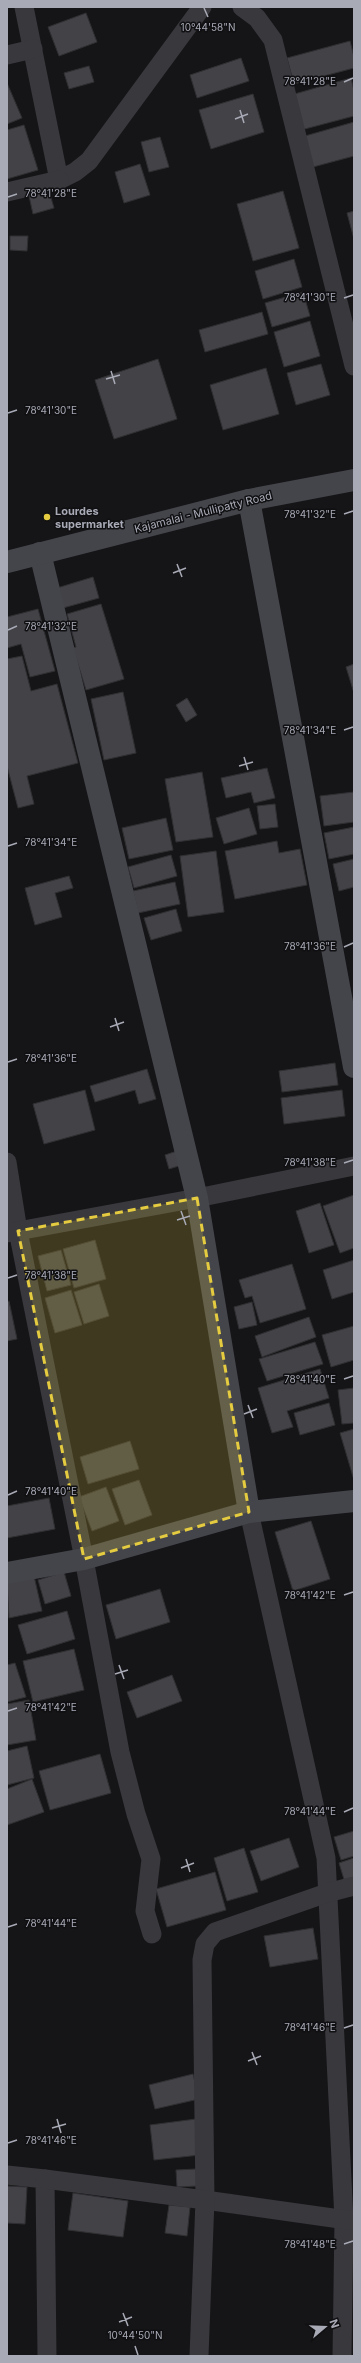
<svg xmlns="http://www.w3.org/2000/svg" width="361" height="2363" font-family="Inter,sans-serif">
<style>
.building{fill:#424247;stroke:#302f32}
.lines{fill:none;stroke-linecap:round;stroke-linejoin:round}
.street{stroke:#38383d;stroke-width:19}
.secondary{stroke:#44454b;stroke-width:22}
.marked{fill:#e4cb40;fill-opacity:0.2;stroke:#e4cb40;stroke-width:3;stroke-dasharray:8 5;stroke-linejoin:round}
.ticks{fill:none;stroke:#a8aab6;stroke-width:1.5}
.poi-dot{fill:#e4cb40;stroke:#101012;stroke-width:1.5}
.labels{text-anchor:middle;stroke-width:3;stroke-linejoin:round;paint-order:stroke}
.poi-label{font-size:11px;font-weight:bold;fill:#a8aab6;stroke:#101012;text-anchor:start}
.street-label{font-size:11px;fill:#a8aab6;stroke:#101012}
.ticks-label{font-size:10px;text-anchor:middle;fill:#a8aab6;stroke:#101012;stroke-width:3;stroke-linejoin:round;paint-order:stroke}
</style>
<rect width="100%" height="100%" fill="#151517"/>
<g class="building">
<path d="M86,13L97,42L59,56L48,27Z"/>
<path d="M350,41L354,57V68L294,84L287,58Z"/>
<path d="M241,58L249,81L197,98L190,75Z"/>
<path d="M89,66L94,82L69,89L64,73Z"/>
<path d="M351,78L354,91V116L301,130L291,95Z"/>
<path d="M7,83L22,118L7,124Z"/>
<path d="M253,94L264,132L211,149L199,110Z"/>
<path d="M354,122V156L313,167L305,136Z"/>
<path d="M24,125L38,170L7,179V130Z"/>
<path d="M160,137L169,167L149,172L141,142Z"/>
<path d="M140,164L150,195L124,203L115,172Z"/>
<path d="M49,191L54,208L33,214L29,196Z"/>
<path d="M283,191L299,248L253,261L237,204Z"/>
<path d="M354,211V239L347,213Z"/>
<path d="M10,236H28L27,251L10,250Z"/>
<path d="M294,259L302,287L263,299L255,271Z"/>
<path d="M303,292L310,316L272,327L265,303Z"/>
<path d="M262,312L268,334L205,352L199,330Z"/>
<path d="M310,321L320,356L284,367L274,332Z"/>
<path d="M158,359L177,419L114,439L95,380Z"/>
<path d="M321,364L330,395L296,405L287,373Z"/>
<path d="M266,368L279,414L223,430L210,385Z"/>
<path d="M93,577L99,598L63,608L57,588Z"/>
<path d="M101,604L124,679L86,690L73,648L76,647L67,614Z"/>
<path d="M38,609L55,671L30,677L21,644L7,648V617Z"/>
<path d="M22,656L31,691L57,684L78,763L27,776L34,804L18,808L7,766V659Z"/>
<path d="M354,664V693L346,667Z"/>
<path d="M123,692L136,753L104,760L91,699Z"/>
<path d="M187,698L197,715L186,722L176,705Z"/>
<path d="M267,768L275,798L254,803L251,792L226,798L221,778Z"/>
<path d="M202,772L213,837L176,842L165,779Z"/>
<path d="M354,792V822L324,826L320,796Z"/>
<path d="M275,804L278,827L260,829L257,806Z"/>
<path d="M249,808L257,834L224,844L216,818Z"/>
<path d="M166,818L173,850L129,859L122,828Z"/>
<path d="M354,827V854L329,859L324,833Z"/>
<path d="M277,841L279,853L300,849L307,885L235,899L225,851Z"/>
<path d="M216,851L224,912L188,917L180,856Z"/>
<path d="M171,855L177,876L134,888L128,867Z"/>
<path d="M354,859V887L339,891L333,864Z"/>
<path d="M69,876L73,888L55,893L62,917L35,925L25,888Z"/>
<path d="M175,882L180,904L138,913L133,891Z"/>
<path d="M176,909L182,931L151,940L144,918Z"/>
<path d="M335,1063L338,1085L282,1092L279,1071Z"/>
<path d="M147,1069L156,1099L139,1104L135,1090L95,1102L90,1086Z"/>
<path d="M85,1090L95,1130L44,1144L33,1104Z"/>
<path d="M342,1090L345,1116L284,1124L281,1098Z"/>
<path d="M177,1151L182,1165L169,1169L165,1155Z"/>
<path d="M354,1195V1248L340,1253L323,1206Z"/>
<path d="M320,1203L334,1245L309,1253L296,1211Z"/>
<path d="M95,1240L106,1279L74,1288L63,1249Z"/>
<path d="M61,1250L71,1285L47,1291L38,1256Z"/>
<path d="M354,1260V1292L332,1299L323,1270Z"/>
<path d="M292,1264L306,1309L260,1323L252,1296L245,1298L239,1280Z"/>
<path d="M99,1284L109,1316L84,1324L74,1292Z"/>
<path d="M71,1290L82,1325L55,1333L45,1298Z"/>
<path d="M9,1301L17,1339L7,1341V1302Z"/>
<path d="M252,1302L257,1325L239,1329L234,1307Z"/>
<path d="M309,1317L316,1337L262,1357L255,1336Z"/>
<path d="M354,1326V1360L331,1367L322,1335Z"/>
<path d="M315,1342L323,1364L267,1381L259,1359Z"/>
<path d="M320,1369L329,1398L287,1411L293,1427L272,1433L258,1388Z"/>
<path d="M354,1388V1423L342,1424L338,1390Z"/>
<path d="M329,1403L335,1425L300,1435L294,1413Z"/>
<path d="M354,1429V1480L340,1433Z"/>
<path d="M130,1441L139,1469L88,1484L80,1457Z"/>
<path d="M139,1480L152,1515L125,1525L112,1489Z"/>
<path d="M106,1487L119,1521L92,1531L79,1497Z"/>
<path d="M49,1498L55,1529L7,1538V1506Z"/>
<path d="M311,1521L330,1579L293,1591L275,1532Z"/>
<path d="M64,1572L71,1596L45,1604L38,1580Z"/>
<path d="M34,1576L42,1611L9,1618L7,1581Z"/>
<path d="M160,1589L170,1622L116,1639L106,1605Z"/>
<path d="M67,1611L75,1639L27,1654L18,1625Z"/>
<path d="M74,1649L84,1690L33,1702L23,1661Z"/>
<path d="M15,1663L26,1697L7,1702V1665Z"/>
<path d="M172,1675L182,1701L137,1718L127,1692Z"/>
<path d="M29,1700L36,1740L7,1745V1704Z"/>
<path d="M27,1746L34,1778L7,1785V1751Z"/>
<path d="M100,1754L111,1793L50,1810L39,1771Z"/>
<path d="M32,1779L44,1812L7,1825V1789Z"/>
<path d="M354,1831V1856L341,1860L334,1837Z"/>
<path d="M289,1838L299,1867L261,1881L250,1851Z"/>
<path d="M244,1848L258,1892L227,1901L214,1858Z"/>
<path d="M354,1858V1884L346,1886L339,1863Z"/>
<path d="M215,1872L226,1910L167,1927L156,1889Z"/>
<path d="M313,1928L318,1959L270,1967L264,1936Z"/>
<path d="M193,2074L199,2099L155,2109L149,2085Z"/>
<path d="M196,2119L200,2155L154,2160L150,2125Z"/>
<path d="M196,2169L197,2186L177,2187L176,2170Z"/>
<path d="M7,2186L27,2187L25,2224L7,2223Z"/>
<path d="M73,2193L128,2201L123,2237L68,2230Z"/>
<path d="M169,2205L190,2207L187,2236L165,2233Z"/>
</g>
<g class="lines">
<g class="street">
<path d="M24,7L59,180L75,172L89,161L202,7"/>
<path d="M242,7L257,18L273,40L354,366"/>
<path d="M7,55L33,49"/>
<path d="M7,192L59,180"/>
<path d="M7,1162L18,1231L84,1559L120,1752L136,1814L151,1859L145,1911L152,1934"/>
<path d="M7,1233L197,1198L354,1166"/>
<path d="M249,1512L326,1858L344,2220L342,2356"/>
<path d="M354,1886L327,1893L215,1932L205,1944L202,1960L205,2200L354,2221"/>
<path d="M7,2175L45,2179L47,2356"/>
<path d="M45,2179L205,2200L199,2356"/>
</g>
<g class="secondary">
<path d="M249,500L354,1067"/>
<path d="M40,553L197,1198L249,1512"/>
<path d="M7,562L249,500L354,480"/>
<path d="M7,1573L84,1559L249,1512L354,1501"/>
</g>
</g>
<path class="marked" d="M197,1198L249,1512L84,1559L18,1231Z"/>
<path class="ticks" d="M204,8L208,17M344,82L353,78M240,110L244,123M235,119L248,114M8,197L17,194M344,298L353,295M111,371L115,384M106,379L120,375M8,413L17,410M344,514L353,511M177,564L182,577M173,573L186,568M8,630L17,626M344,730L353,727M244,757L248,770M239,766L253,762M8,846L17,843M344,947L353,943M115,1018L119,1031M110,1027L124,1022M8,1062L17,1059M344,1163L353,1160M181,1211L186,1225M177,1220L190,1216M8,1278L17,1275M344,1379L353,1376M248,1405L253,1418M244,1414L257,1409M8,1495L17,1491M344,1595L353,1592M119,1665L124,1679M115,1674L128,1670M8,1711L17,1708M344,1812L353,1808M186,1859L190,1872M181,1868L194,1863M8,1927L17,1924M344,2028L353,2025M252,2052L257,2065M248,2061L261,2056M57,2119L61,2133M52,2128L66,2124M8,2143L17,2140M344,2244L353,2241M123,2313L128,2326M119,2322L132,2317M135,2346L138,2355"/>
<circle class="poi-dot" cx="47" cy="517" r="4"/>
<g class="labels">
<g class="poi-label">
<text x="55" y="515">Lourdes<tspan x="55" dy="13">supermarket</tspan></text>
</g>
<g class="street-label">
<text transform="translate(203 512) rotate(-14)" y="4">Kajamalai - Mullipatty Road</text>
</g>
</g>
<g class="ticks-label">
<text x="208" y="31">10°44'58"N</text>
<text x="310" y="85">78°41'28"E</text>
<text x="51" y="197">78°41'28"E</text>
<text x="310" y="301">78°41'30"E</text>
<text x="51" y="414">78°41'30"E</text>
<text x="310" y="518">78°41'32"E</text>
<text x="51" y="630">78°41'32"E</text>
<text x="310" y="734">78°41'34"E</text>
<text x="51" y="846">78°41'34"E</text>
<text x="310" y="950">78°41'36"E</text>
<text x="51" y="1062">78°41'36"E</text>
<text x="310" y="1166">78°41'38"E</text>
<text x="51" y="1279">78°41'38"E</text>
<text x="310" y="1383">78°41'40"E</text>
<text x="51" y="1495">78°41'40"E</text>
<text x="310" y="1599">78°41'42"E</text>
<text x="51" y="1711">78°41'42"E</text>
<text x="310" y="1815">78°41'44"E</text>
<text x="51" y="1927">78°41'44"E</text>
<text x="310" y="2031">78°41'46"E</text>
<text x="51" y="2144">78°41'46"E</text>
<text x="310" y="2248">78°41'48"E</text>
<text x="135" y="2339">10°44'50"N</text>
</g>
<rect width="361" height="2363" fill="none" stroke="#a8aab6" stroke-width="16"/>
<g transform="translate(325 2327) rotate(71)" stroke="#101012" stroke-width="3" paint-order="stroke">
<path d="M0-3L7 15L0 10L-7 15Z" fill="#a8aab6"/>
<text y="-6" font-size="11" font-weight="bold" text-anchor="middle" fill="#a8aab6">N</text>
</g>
</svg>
